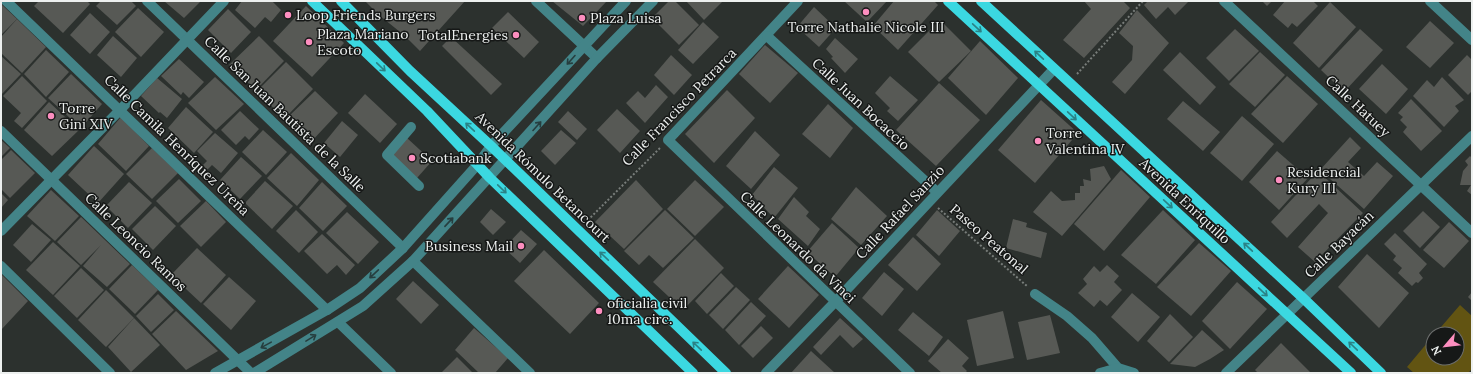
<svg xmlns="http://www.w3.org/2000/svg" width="1473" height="374" font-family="Lora,serif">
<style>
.green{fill:#625412}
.building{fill:#575955}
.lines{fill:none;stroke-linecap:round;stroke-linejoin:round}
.path{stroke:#787d7a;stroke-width:2;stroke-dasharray:2 2;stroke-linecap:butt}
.minor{stroke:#438488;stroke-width:10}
.major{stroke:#3bd8e1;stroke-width:10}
.oneway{stroke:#2a8286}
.oneway2{stroke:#263e3f}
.poi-dot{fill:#fd8ebf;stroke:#161817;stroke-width:1.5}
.labels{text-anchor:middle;stroke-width:3;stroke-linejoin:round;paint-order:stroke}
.poi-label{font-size:14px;fill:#edf0ef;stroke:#161817;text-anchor:start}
.street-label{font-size:14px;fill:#edf0ef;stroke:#161817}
</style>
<rect width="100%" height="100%" fill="#2c312e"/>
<path class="green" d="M1460,305L1472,316V369L1468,373H1414L1407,367L1433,336V358H1457V334H1435Z"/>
<g class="building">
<path d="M39,1H87L90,4L63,33L34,6Z"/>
<path d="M101,1H131L136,6L117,25L96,6Z"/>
<path d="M164,1H201L184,18Z"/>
<path d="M242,1H272L281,10L271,22L265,17L255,28L235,10Z"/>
<path d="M365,1H465L420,51L405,36L379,15Z"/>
<path d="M552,1H607L583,26Z"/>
<path d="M669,1H675L699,25L679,45L652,18Z"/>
<path d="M686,1H723L704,20Z"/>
<path d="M844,1H887L867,22Z"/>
<path d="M894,1H934L938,5L898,50L873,26Z"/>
<path d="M1084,1H1123L1130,8L1084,58L1063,40L1091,9Z"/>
<path d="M1148,1H1189L1175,15L1168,7L1156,19L1144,5Z"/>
<path d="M1262,1H1272L1267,6Z"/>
<path d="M1285,1H1313L1318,6L1297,27L1292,23L1288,28L1273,15Z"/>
<path d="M1330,2L1356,27L1319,68L1293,43Z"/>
<path d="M1,4L17,19L1,35Z"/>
<path d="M306,6L344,43L312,77L273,41Z"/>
<path d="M814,7L836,28L819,47L797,27Z"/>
<path d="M138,8L164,32L141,57L115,32Z"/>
<path d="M228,9L251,32L231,53L208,30Z"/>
<path d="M1137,10L1169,43L1125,94L1112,82L1132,60L1133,46L1119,33Z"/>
<path d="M508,12L539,42L524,58L492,28Z"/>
<path d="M90,13L110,32L90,54L70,35Z"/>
<path d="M17,19L46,47L22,73L1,53V37Z"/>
<path d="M940,20L971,51L939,82L908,52Z"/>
<path d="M1430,21L1454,43L1430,68L1406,47Z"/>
<path d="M703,22L719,37L693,64L678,50Z"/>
<path d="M1235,29L1259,51L1229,81L1206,58Z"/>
<path d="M1360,29L1383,50L1344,92L1321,70Z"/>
<path d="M113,36L137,58L121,77L97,55Z"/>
<path d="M259,36L284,61L256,90L229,65Z"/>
<path d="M451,37L502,84L491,95L442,46Z"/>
<path d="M835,38L858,59L845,73L831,58L833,57L826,49Z"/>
<path d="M980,41L1018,78L986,115L948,78Z"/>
<path d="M765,45L798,73L770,103L739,74Z"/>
<path d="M46,50L69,72L46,97L24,74Z"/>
<path d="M1180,52L1216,87L1200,105L1163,70Z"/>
<path d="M1260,52L1285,75L1255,107L1229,84Z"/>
<path d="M671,55L692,75L674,95L654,75Z"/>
<path d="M1467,55L1472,60V91L1468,95L1448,75Z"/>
<path d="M1,56L21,74L1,95Z"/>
<path d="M179,59L204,82L189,98L183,92L181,95L161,76Z"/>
<path d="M286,62L313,89L284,119L257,91Z"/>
<path d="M1382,64L1408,89L1386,114L1359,89Z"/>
<path d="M71,74L102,104L81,128L48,98Z"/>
<path d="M22,76L47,101L22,128L14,121L21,113L3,96Z"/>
<path d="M890,76L918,100L898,121L887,111L890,108L875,93Z"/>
<path d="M1287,76L1318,104L1283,143L1251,114Z"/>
<path d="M215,77L244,104L216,130L188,103Z"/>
<path d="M1442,77L1464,100L1455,106L1459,111L1444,127L1413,96L1427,80L1434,87Z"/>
<path d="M157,78L182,99L167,118L160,112L159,113L141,96Z"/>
<path d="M939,83L980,120L936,166L896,130Z"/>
<path d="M656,85L668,97L645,123L626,103L638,91L645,98Z"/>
<path d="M727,90L755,118L714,163L685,134Z"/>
<path d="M315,91L338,113L310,143L286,119Z"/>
<path d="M365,94L397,124L380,143L348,113Z"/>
<path d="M1411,99L1442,131L1421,151L1403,132L1407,127L1400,120L1403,117L1398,113Z"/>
<path d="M1041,100L1078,133L1035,183L998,150Z"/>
<path d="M1183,101L1220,132L1203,151L1167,119Z"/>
<path d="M49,102L79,130L52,156L24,130Z"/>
<path d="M828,104L853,128L830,158L802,134Z"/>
<path d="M186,107L213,132L194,153L168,128Z"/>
<path d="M617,109L640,131L620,153L597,130Z"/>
<path d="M240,111L259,129L249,140L245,136L236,145L221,130Z"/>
<path d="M568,111L587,129L577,140L558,122Z"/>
<path d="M1242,116L1274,144L1242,181L1210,153Z"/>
<path d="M121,117L149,146L126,171L98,144Z"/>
<path d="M342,121L358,135L340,157L324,143Z"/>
<path d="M263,130L287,152L266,175L242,152Z"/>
<path d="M561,130L576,143L555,165L541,151Z"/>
<path d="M755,131L780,155L751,189L726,166Z"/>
<path d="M215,133L238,153L221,173L212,165L207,170L203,165L207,161L197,151Z"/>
<path d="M1350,137L1361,148L1348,162L1364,176L1377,162L1393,176L1364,209L1320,170Z"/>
<path d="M407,138L432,161L417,178L392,155Z"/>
<path d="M1,140L10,148L1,157Z"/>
<path d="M94,146L124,174L98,203L68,175Z"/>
<path d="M152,148L178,173L152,199L126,174Z"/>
<path d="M11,150L35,173L10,198L1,189V160Z"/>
<path d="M1277,151L1308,178L1279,210L1249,182Z"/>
<path d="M291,153L319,180L297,206L267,178Z"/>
<path d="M1470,156L1472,158V195L1467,191L1471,185H1460L1463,171L1468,165L1465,161Z"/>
<path d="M241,157L262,176L240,199L220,180Z"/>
<path d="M1104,166L1111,179L1062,236L1033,212L1051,191L1062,201L1075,200V193H1080V186H1084L1083,179L1091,181L1090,169Z"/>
<path d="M774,167L798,188L774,218L752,195Z"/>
<path d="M1121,170L1150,197L1104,251L1074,224Z"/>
<path d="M1318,171L1363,213L1315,262L1298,247L1328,213L1319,204L1287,238L1271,222Z"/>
<path d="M179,179L201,201L178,223L156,201Z"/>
<path d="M636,180L663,209L624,249L595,222Z"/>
<path d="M695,180L724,207L695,236L667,209Z"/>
<path d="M265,181L293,206L272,229L245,203Z"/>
<path d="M129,182L152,203L128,228L106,206Z"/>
<path d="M322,182L347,206L323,231L299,208Z"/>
<path d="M856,187L887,216L861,245L831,219Z"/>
<path d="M51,190L79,216L55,241L27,216Z"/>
<path d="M1,193L8,200L1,208Z"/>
<path d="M794,197L809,212L806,216L820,229L808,246L778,219Z"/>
<path d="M206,201L226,222L201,247L180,226Z"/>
<path d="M155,206L176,226L153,250L132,229Z"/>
<path d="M491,209L506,222L493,235L480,222Z"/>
<path d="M296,210L318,232L299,253L276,231Z"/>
<path d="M665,210L694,238L663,268L649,255L639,265L624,251Z"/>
<path d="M937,210L960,231L939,256L916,235Z"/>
<path d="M1163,210L1195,240L1156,284L1121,255Z"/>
<path d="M1423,211L1440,227L1420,248L1403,231Z"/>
<path d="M347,212L379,242L358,264L326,233Z"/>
<path d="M81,217L130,264L107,287L83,266L101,245L81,265L57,242Z"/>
<path d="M1013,219L1027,223L1026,227L1047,233L1041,258L1006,248Z"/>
<path d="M1449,222L1469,241L1444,268L1423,250Z"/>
<path d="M832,223L859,248L835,277L807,252Z"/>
<path d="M32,224L51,240L31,262L13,245Z"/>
<path d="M521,230L537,244L520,263L504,248Z"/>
<path d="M1395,233L1427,264L1419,273L1423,278L1418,283L1416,282L1412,286L1398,273L1402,268L1393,260L1396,256L1384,244Z"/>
<path d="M322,234L355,265L346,275L337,265L327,274L304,251Z"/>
<path d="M913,237L941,264L917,291L888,265Z"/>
<path d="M695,239L724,268L683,310L653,282Z"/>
<path d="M53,242L80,266L53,295L26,270Z"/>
<path d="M1199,243L1231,271L1191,316L1157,287Z"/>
<path d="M197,248L226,275L201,303L171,275Z"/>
<path d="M544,250L599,303L570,334L514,281Z"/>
<path d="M1367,254L1409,293L1379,328L1338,287Z"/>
<path d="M132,265L158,290L135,314L109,289Z"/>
<path d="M1107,265L1119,276L1114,282L1122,290L1107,306L1100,300L1094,307L1078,293L1087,284L1083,279L1094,266L1100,272Z"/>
<path d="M788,266L819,295L789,328L758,299Z"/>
<path d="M81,268L104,290L77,318L54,296Z"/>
<path d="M884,272L904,289L882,316L862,298Z"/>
<path d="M721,273L734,286L707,314L695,301Z"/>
<path d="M1,274L28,301L1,330Z"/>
<path d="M229,277L256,301L231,330L203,304Z"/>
<path d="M413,281L439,305L421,324L396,299Z"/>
<path d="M1237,282L1267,309L1230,349L1202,321Z"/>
<path d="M736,287L750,300L723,329L709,315Z"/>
<path d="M106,290L134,318L106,347L78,320Z"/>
<path d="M1472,292V301L1468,297Z"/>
<path d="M1132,293L1160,317L1138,342L1111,317Z"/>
<path d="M158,294L174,310L151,332L136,316Z"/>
<path d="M751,302L766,316L739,345L725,330Z"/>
<path d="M176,311L218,351L186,370L152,334Z"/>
<path d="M1003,311L1014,358L977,366L967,320Z"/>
<path d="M913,312L943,337L929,356L898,330Z"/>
<path d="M1170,314L1193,337L1169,362L1147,341Z"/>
<path d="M1050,315L1060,353L1027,360L1018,322Z"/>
<path d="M134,318L160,345L131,372L108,347Z"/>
<path d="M840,318L863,339L853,348L840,335L821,355L813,347Z"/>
<path d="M761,326L773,338L753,358L741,346Z"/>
<path d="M474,328L508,358L495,373H479L455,350Z"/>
<path d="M1202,330L1224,350L1210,359L1195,367L1170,364Z"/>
<path d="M948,339L969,358L962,366L967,371L965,373H942L928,361Z"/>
<path d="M1281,343L1311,373H1258L1255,370Z"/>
<path d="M811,351L835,373H791Z"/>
<path d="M457,357L473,373H441Z"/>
</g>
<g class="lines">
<g class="path">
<path d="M1077,74L1143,1"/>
<path d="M938,208L1028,287"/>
<path d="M585,223L661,147"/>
</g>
<g class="minor">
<path d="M6,1L327,310"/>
<path d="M147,1L403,248"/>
<path d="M536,1L597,58"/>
<path d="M798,1L668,140L910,373"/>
<path d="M1224,1L1472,233"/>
<path d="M1430,1L1472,40"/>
<path d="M767,36L937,192"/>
<path d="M411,127L387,155L419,186"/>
<path d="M1,131L251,373"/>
<path d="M1,231L120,110L224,1"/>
<path d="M413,261L530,373"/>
<path d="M1,266L110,373"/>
<path d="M1035,294L1067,316L1092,338L1118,368L1134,373"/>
<path d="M338,322L391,373"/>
<path d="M215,373L327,310L360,288L403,248L478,164L491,146L626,1"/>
<path d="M254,373L363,306L413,261L597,58L653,1"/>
<path d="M766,373L835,302L1054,69"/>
<path d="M1100,373L1118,368"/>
<path d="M1226,373L1472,136"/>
</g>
<g class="major">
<path d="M312,1L427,111L490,178L693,373"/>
<path d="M341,1L410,71L491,146L726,373"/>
<path d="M948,1L1351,373"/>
<path d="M981,1L1303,298L1381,373"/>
</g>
</g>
<defs><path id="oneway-shaft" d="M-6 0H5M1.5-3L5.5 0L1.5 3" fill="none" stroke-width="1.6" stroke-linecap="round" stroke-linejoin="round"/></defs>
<g class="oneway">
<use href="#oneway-shaft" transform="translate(977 28) rotate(43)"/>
<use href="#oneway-shaft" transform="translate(1039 55) rotate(-137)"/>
<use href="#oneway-shaft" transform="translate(381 67) rotate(44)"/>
<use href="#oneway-shaft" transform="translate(1072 116) rotate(43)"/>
<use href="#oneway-shaft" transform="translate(470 127) rotate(-137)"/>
<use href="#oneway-shaft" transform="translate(502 189) rotate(44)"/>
<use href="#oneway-shaft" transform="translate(1168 204) rotate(43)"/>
<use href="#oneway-shaft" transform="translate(1248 247) rotate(-137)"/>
<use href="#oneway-shaft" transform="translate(604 256) rotate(-136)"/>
<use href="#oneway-shaft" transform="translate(1263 292) rotate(43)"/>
<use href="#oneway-shaft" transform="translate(697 346) rotate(-136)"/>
<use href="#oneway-shaft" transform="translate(1353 346) rotate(-136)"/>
</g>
<g class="oneway2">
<use href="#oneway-shaft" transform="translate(571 60) rotate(132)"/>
<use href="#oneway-shaft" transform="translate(537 126) rotate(-48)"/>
<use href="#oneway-shaft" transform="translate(449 222) rotate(-47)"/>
<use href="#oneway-shaft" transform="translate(374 274) rotate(137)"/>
<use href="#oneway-shaft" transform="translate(311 338) rotate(-32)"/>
<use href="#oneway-shaft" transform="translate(266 345) rotate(151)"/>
</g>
<g class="poi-dot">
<circle cx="866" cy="12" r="4"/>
<circle cx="288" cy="15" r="4"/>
<circle cx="582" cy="18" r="4"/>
<circle cx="516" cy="35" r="4"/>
<circle cx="309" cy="42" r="4"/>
<circle cx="51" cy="116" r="4"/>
<circle cx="1038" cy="141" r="4"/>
<circle cx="412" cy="158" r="4"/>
<circle cx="1279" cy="180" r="4"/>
<circle cx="521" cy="246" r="4"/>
<circle cx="599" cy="311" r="4"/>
</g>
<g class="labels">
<g class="poi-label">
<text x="296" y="20">Loop Friends Burgers</text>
<text x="590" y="23">Plaza Luisa</text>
<text x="866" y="32" text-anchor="middle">Torre Nathalie Nicole III</text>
<text x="317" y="39">Plaza Mariano<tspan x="317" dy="16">Escoto</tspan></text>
<text x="508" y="40" text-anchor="end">TotalEnergies</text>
<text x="59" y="113">Torre<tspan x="59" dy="16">Gini XIV</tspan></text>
<text x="1046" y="138">Torre<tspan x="1046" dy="16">Valentina IV</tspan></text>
<text x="420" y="163">Scotiabank</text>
<text x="1287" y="177">Residencial<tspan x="1287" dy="16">Kury III</tspan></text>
<text x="513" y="251" text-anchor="end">Business Mail</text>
<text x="607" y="308">oficialia civil<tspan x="607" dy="16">10ma circ.</tspan></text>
</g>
<g class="street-label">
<text transform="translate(861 104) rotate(43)" y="5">Calle Juan Bocaccio</text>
<text transform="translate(1358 106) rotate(43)" y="5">Calle Hatuey</text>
<text transform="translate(679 107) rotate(-46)" y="5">Calle Francisco Petrarca</text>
<text transform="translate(285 114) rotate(44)" y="5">Calle San Juan Bautista de la Salle</text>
<text transform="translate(177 145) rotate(44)" y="5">Calle Camila Henríquez Ureña</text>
<text transform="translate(543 177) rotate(44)" y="5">Avenida Rómulo Betancourt</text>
<text transform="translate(1185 201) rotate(43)" y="5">Avenida Enriquillo</text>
<text transform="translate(900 212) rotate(-47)" y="5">Calle Rafael Sanzio</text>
<text transform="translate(989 239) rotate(41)" y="5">Paseo Peatonal</text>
<text transform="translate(136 242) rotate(44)" y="5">Calle Leoncio Ramos</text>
<text transform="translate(1339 244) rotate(-44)" y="5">Calle Bayacán</text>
<text transform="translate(798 247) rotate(44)" y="5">Calle Leonardo da Vinci</text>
</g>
</g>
<rect width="1473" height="374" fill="none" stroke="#edf0ef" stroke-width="4"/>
<g transform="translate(1445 346) rotate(242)"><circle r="19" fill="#161817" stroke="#6c6e6d"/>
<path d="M0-3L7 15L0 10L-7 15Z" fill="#fd8ebf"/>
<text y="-6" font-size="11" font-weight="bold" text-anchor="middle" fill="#edf0ef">N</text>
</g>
</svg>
